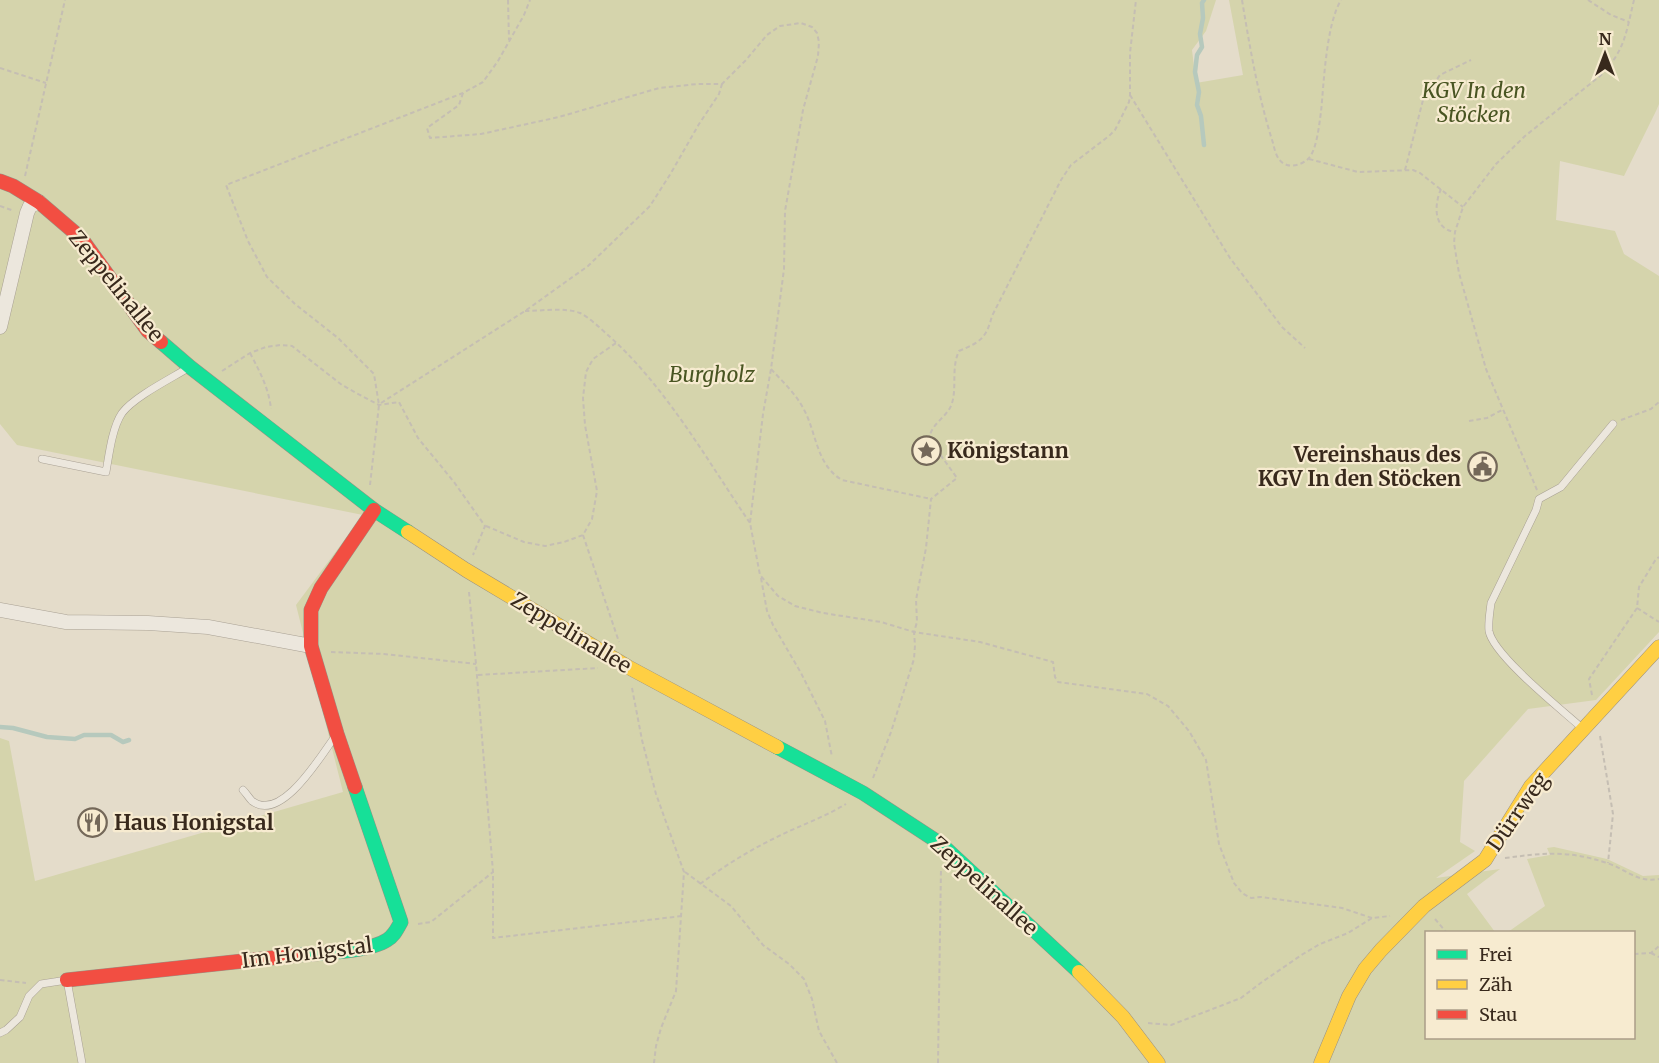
<svg xmlns="http://www.w3.org/2000/svg" width="1659" height="1063" font-family="Merriweather,serif">
<style>
.green{fill:#d5d4ac}
.lines{fill:none;stroke-linecap:round;stroke-linejoin:round}
.stream{stroke:#b6c9bd;stroke-width:4.5}
.lane-casing{stroke:#a9a194;stroke-width:8}
.street-casing{stroke:#a9a194;stroke-width:15}
.fast-casing{stroke:#999184;stroke-width:15}
.slow-casing{stroke:#999184;stroke-width:15}
.jam-casing{stroke:#999184;stroke-width:15}
.path{stroke:#c5beb3;stroke-width:2;stroke-dasharray:4.5 3;stroke-linecap:butt}
.lane{stroke:#ece7dd;stroke-width:7}
.street{stroke:#ece7dd;stroke-width:14}
.fast{stroke:#16e098;stroke-width:14}
.slow{stroke:#ffcf43;stroke-width:14}
.jam{stroke:#f24e42;stroke-width:14}
.labels{text-anchor:middle;stroke-width:4.5;stroke-linejoin:round;paint-order:stroke}
.park-label{font-size:21px;font-style:italic;fill:#495522;stroke:#f7ebd0}
.street-label{font-size:21px;fill:#38291c;stroke:#f7ebd0}
.poi-label{font-size:21px;font-weight:bold;fill:#38291c;stroke:#f7ebd0;text-anchor:start}
</style>
<rect width="100%" height="100%" fill="#e4dcca"/>
<path class="green" d="M0,0H1216L1206,31L1192,50L1196,83L1243,75L1229,0H1659V104L1656,111L1624,176L1560,161L1556,220L1615,231L1624,254L1659,276V632L1596,700L1528,709L1464,781L1460,842L1475,851L1436,878L1500,869L1467,894L1495,932H1426V1038H1634V932H1508L1545,906L1527,859L1550,855L1547,848L1554,847L1607,859L1643,876L1659,875V1063H0V738L9,741L35,881L343,792L296,605L363,515L17,445L0,424Z"/>
<g class="lines">
<g class="stream">
<path d="M1204,0L1202,3L1203,18L1200,34L1202,47L1197,55L1195,72L1199,92L1197,105L1201,116L1204,145"/>
<path d="M0,727L13,728L47,737L75,739L84,735H111L123,742L129,740"/>
</g>
<defs>
<g id="lane">
<path d="M42,459L106,472C109,455 112,428 122,413C134,397 170,379 188,368"/>
<path d="M1582,728C1562,710 1493,655 1489,631C1488,622 1490,612 1491,603L1536,510L1539,499L1561,487L1613,424"/>
<path d="M243,790C246,793 249,798 252,801C281,823 320,757 334,738"/>
<path d="M0,1033L6,1030L20,1017L29,996L41,984L67,980L82,1063"/>
</g>
<g id="street">
<path d="M0,327L27,213L30,206L39,202"/>
<path d="M0,610L66,622L148,623L208,627L311,646"/>
</g>
<g id="fast">
<path d="M161,342L190,367L374,510L408,532"/>
<path d="M777,747L863,793L941,844L1079,972"/>
<path d="M299,955C321,953 369,952 387,940C394,936 397,929 401,922L355,787"/>
</g>
<g id="slow">
<path d="M408,532L466,570L628,667L777,747"/>
<path d="M1079,972L1123,1017L1158,1063"/>
<path d="M1321,1063L1349,996L1365,969L1381,950L1424,906L1485,860L1531,786L1659,647"/>
</g>
<g id="jam">
<path d="M0,181L13,186L39,202L81,238L148,331L161,342"/>
<path d="M355,787L337,734L311,646V610L321,588L374,510"/>
<path d="M67,980L299,955"/>
</g>
</defs>
<use href="#lane" class="lane-casing"/>
<use href="#street" class="street-casing"/>
<use href="#fast" class="fast-casing"/>
<use href="#slow" class="slow-casing"/>
<use href="#jam" class="jam-casing"/>
<g class="path">
<path d="M508,0L509,40"/>
<path d="M1242,0C1250,48 1258,96 1273,143C1275,151 1277,162 1287,165C1293,167 1303,164 1308,159C1317,150 1319,125 1321,112C1324,82 1326,25 1341,0"/>
<path d="M1588,0L1611,15L1629,22"/>
<path d="M0,68L46,83"/>
<path d="M463,93L459,105L427,128L430,138L481,134L559,117L659,88L697,84H722L746,60L767,35L780,26L801,23L812,27L817,33L819,42L818,56L803,110L785,211L784,269L771,369L763,414L750,523L760,575L778,596L795,606L823,613L881,622L914,632L980,642L1053,662L1055,677L1058,682L1147,694L1168,706L1189,731L1206,760L1219,844L1234,883L1242,893L1251,898L1261,897L1342,908L1372,918"/>
<path d="M1130,95L1230,258L1282,327L1305,348"/>
<path d="M1309,159L1358,172L1413,170L1420,173L1463,207"/>
<path d="M1405,170L1423,100L1440,75L1471,60"/>
<path d="M25,176L65,0"/>
<path d="M1441,189C1434,205 1433,229 1455,232"/>
<path d="M0,206L14,211"/>
<path d="M525,311C542,311 564,307 580,313C590,318 601,329 609,336C666,387 707,460 750,523"/>
<path d="M250,353C260,372 269,389 271,409"/>
<path d="M771,369C782,381 794,392 802,406C817,431 815,464 842,480L931,499"/>
<path d="M222,371L250,353L266,347L280,345L292,346L342,385L360,395L379,405L399,402L418,438L454,482L485,526L473,555"/>
<path d="M381,403L525,311L588,266L650,206L671,173L699,124L719,94L722,84"/>
<path d="M1621,420L1651,409L1659,402"/>
<path d="M1469,421L1487,418L1502,410"/>
<path d="M370,485L379,405L374,374L338,338L295,304L267,277L248,241L226,185L463,93L483,82L498,61L524,15L530,0"/>
<path d="M1537,490L1486,369L1459,273L1454,243L1455,232L1463,207L1496,164L1525,136L1600,76C1625,51 1626,33 1634,0"/>
<path d="M486,526L524,542L545,546L564,542L583,535L592,519L597,491L585,425L583,398L586,372L593,359L616,343"/>
<path d="M583,535L619,642"/>
<path d="M761,578L767,611L773,625L801,673L825,721L832,757"/>
<path d="M469,592L476,664L493,872V938L682,916"/>
<path d="M1637,608L1659,622"/>
<path d="M331,652L384,654L476,664"/>
<path d="M478,675L598,668"/>
<path d="M632,688L642,740L656,794L684,872L676,991L661,1028L656,1046L654,1063"/>
<path d="M1592,695L1589,679L1637,608L1639,587L1656,559L1659,557"/>
<path d="M1600,736L1613,814L1608,863"/>
<path d="M873,778L891,732L914,659L915,645L914,632L917,622L916,600L926,548L931,499L957,478L929,439C931,423 948,417 952,403C957,387 951,368 959,351C980,342 986,339 992,316L1061,180L1071,165L1109,136L1115,130L1129,102L1130,95V53L1136,0"/>
<path d="M1505,858C1544,853 1568,850 1607,863C1626,869 1637,883 1659,879"/>
<path d="M685,872L731,906L763,945L789,964L804,979L812,999L819,1031L837,1063"/>
<path d="M700,884C723,867 748,851 775,838C798,826 823,818 846,804"/>
<path d="M1435,919L1446,932"/>
<path d="M418,924L431,922L493,872"/>
<path d="M1651,953L1659,957"/>
<path d="M1634,954L1651,953L1659,946"/>
<path d="M0,980L26,983"/>
<path d="M1148,1023L1171,1025L1241,998L1262,982L1303,954L1320,944L1348,933L1372,918L1390,916"/>
<path d="M938,1063L941,868"/>
</g>
<use href="#lane" class="lane"/>
<use href="#street" class="street"/>
<use href="#fast" class="fast"/>
<use href="#slow" class="slow"/>
<use href="#jam" class="jam"/>
</g>
<defs>
<symbol id="sight-ring" viewBox="-11 -11 22 22"><circle r="9.5" fill="#f7ebd0" stroke="#746859" stroke-width="1.5"/><path d="M0-6L1.8-2.2L6-1.7L2.9 1.2L3.7 5.4L0 3.3L-3.7 5.4L-2.9 1.2L-6-1.7L-1.8-2.2Z" fill="#746859"/></symbol>
<symbol id="civic-ring" viewBox="-11 -11 22 22"><circle r="9.5" fill="#f7ebd0" stroke="#746859" stroke-width="1.5"/><path d="M-.6-6.5H3V-4.5H.6V-3L4-1V1h2V6H-6V1h2V-1L-.6-3ZM-1.2 2.5V6h2.4V2.5Z" fill="#746859"/></symbol>
<symbol id="restaurant-ring" viewBox="-11 -11 22 22"><circle r="9.5" fill="#f7ebd0" stroke="#746859" stroke-width="1.5"/><path d="M-5-6h1v4h1v-4h1v4h1v-4h1v5L-1.5 .5V6h-2V.5L-5-1ZM5-6V6H3V1.5H1.5Q1.5-4 5-6Z" fill="#746859"/></symbol>
</defs>
<g fill-rule="evenodd">
<use href="#sight-ring" x="910" y="434" width="33" height="33"/>
<use href="#civic-ring" x="1466" y="450" width="33" height="33"/>
<use href="#restaurant-ring" x="76" y="806" width="33" height="33"/>
</g>
<g class="labels">
<g class="park-label">
<text x="1474" y="98">KGV In den<tspan x="1474" dy="24">Stöcken</tspan></text>
<text x="712" y="382">Burgholz</text>
</g>
<g class="street-label">
<text transform="translate(116 286) rotate(51)" y="7">Zeppelinallee</text>
<text transform="translate(571 633) rotate(31)" y="7">Zeppelinallee</text>
<text transform="translate(1518 812) rotate(-55)" y="7">Dürrweg</text>
<text transform="translate(984 886) rotate(42)" y="7">Zeppelinallee</text>
<text transform="translate(307 953) rotate(-7)" y="7">Im Honigstal</text>
</g>
<g class="poi-label">
<text x="947" y="458">Königstann</text>
<text x="1461" y="462" text-anchor="end">Vereinshaus des<tspan x="1461" dy="24">KGV In den Stöcken</tspan></text>
<text x="114" y="830">Haus Honigstal</text>
</g>
</g>
<rect x="1425" y="931" width="210" height="108" fill="#f7ebd0" stroke="#ab9d88" stroke-width="1.5"/>
<rect x="1437" y="950" width="30" height="9" fill="#16e098" stroke="#ab9d88" stroke-width="1.5"/>
<text x="1479" y="961" font-size="18" fill="#38291c">Frei</text>
<rect x="1437" y="980" width="30" height="9" fill="#ffcf43" stroke="#ab9d88" stroke-width="1.5"/>
<text x="1479" y="991" font-size="18" fill="#38291c">Zäh</text>
<rect x="1437" y="1010" width="30" height="9" fill="#f24e42" stroke="#ab9d88" stroke-width="1.5"/>
<text x="1479" y="1021" font-size="18" fill="#38291c">Stau</text>
<g transform="translate(1605 54)" stroke="#f7ebd0" stroke-width="4.5" paint-order="stroke">
<path d="M0-4.5L10 22L0 15L-10 22Z" fill="#38291c"/>
<text y="-9" font-size="16" font-weight="bold" text-anchor="middle" fill="#38291c">N</text>
</g>
</svg>
